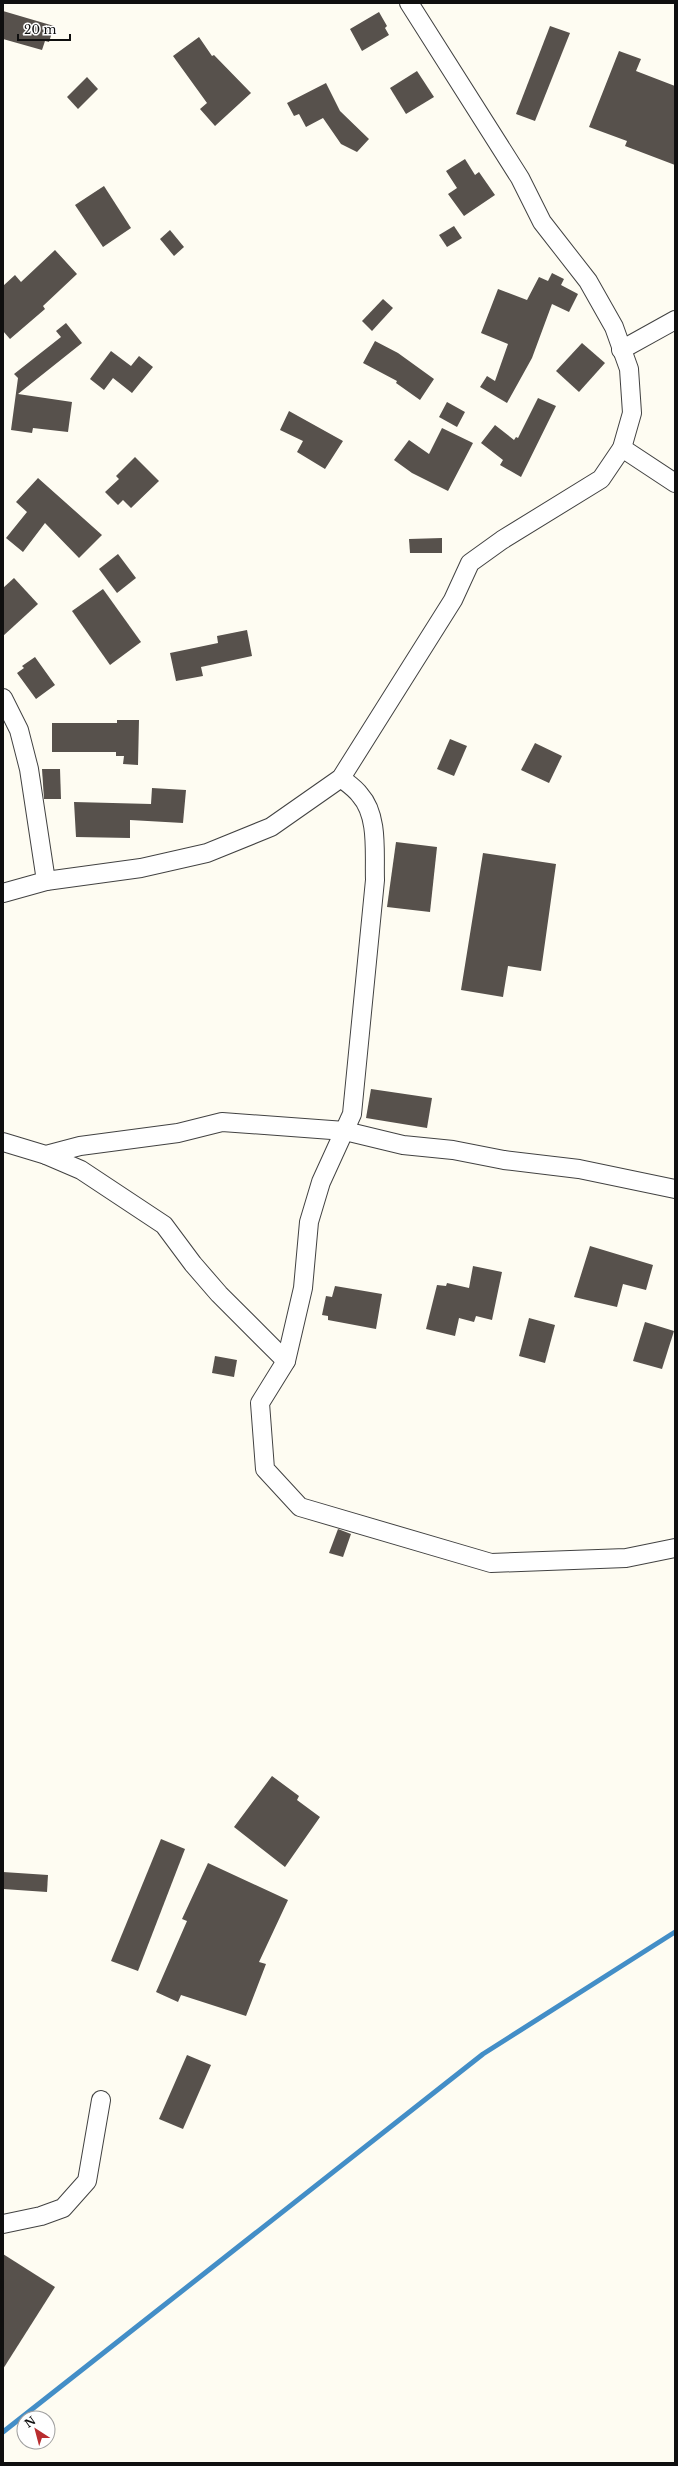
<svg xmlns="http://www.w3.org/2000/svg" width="678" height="2466" font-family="'Libre Baskerville',serif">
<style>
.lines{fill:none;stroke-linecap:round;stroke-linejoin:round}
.stream{stroke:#438ec7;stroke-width:5}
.building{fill:#57514c}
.minor-casing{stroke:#424242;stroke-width:20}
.minor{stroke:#fff;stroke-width:18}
</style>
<rect width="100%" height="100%" fill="#fefcf2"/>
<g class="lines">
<path class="stream" d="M3,2432L483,2054L675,1932"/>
</g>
<g class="building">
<path d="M3,11L54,26L49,42L45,41L42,50L3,39Z"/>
<path d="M379,12L387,26L385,28L389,35L362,51L350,29Z"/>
<path d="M550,26L570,33L535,121L516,114Z"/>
<path d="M199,37L212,56L214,55L251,93L215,126L200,109L207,103L173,56Z"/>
<path d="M619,51L641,59L636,71L675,86V165L625,146L627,141L589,127Z"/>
<path d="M417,71L434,97L406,114L390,88Z"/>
<path d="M87,77L98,89L78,109L67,97Z"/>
<path d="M326,83L340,111L369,139L357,152L341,144L323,118L306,127L299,114L294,116L287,103Z"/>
<path d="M465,159L475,175L479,172L495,195L464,216L448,194L457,188L446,171Z"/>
<path d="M104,186L131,228L103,247L75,205Z"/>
<path d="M454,226L462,238L447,247L439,235Z"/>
<path d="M170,230L184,247L174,256L160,239Z"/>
<path d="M55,250L77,274L43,306L45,309L10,339L3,331V286L15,275L21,282Z"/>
<path d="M552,273L564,279L561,285L578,294L569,312L552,304L532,358L507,403L480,387L487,376L495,381L508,344L481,333L498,289L527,300L539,277L548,281Z"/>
<path d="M383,299L393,308L372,331L362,321Z"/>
<path d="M66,323L82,343L18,394L72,402L68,432L33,428L32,433L11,430L18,378L14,374L61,337L56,331Z"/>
<path d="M375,341L398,353L434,379L420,400L396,383L397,381L363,363Z"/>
<path d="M582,343L605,363L579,392L556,371Z"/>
<path d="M111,351L131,366L139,356L153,367L132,393L113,378L104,390L90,379Z"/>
<path d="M538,398L556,406L521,477L500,465L503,460L481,443L495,425L514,440L516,437L518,438Z"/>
<path d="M447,402L465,412L457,427L439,417Z"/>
<path d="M289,411L343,441L325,469L297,452L303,441L280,430Z"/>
<path d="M442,428L473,443L448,491L412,473L394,460L409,440L429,454Z"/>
<path d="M135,457L159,481L131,508L123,500L118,505L105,492L119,479L116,476Z"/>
<path d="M38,478L102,535L79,558L45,523L23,552L6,538L27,512L16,502Z"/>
<path d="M442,538V553H410L409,539Z"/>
<path d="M118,554L136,578L117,593L99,569Z"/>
<path d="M14,578L38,604L3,636V588Z"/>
<path d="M103,589L141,642L110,665L72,611Z"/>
<path d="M247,630L252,656L201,667L203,676L176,681L170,653L218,643L217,636Z"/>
<path d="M35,657L55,685L36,699L17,673L24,668L22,666Z"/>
<path d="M117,720H139L138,765L123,764L124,756H116V752H52V723H117Z"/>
<path d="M450,739L467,746L454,776L437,769Z"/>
<path d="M535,743L562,756L549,783L521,770Z"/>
<path d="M42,769H60L61,799H44Z"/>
<path d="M152,788L186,790L183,823L130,820V838L76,837L74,802L151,804Z"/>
<path d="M396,842L437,847L430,912L387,907Z"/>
<path d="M483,853L556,864L541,971L508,966L503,997L461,990Z"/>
<path d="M371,1089L432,1098L427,1128L366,1118Z"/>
<path d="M590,1246L653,1265L646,1290L623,1284L617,1307L574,1297Z"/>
<path d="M473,1266L502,1272L492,1320L476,1316L474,1322L459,1318L455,1336L426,1329L437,1285L446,1286L447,1283L469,1288Z"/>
<path d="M335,1286L382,1294L376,1329L328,1320V1316L322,1315L326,1296L332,1297Z"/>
<path d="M529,1318L555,1325L545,1363L519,1356Z"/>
<path d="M645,1322L674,1331L662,1369L633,1361Z"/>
<path d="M215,1356L237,1360L234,1377L212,1373Z"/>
<path d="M338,1529L351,1534L343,1557L329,1553Z"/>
<path d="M272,1776L299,1796L297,1800L320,1817L285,1867L234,1827Z"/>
<path d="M161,1839L185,1849L138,1971L111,1961Z"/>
<path d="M208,1863L288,1900L259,1962L266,1964L246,2016L181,1995L178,2002L156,1992L187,1921L182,1919Z"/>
<path d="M3,1872L48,1875L47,1892L3,1889Z"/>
<path d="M187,2055L211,2065L183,2129L159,2119Z"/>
<path d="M3,2254L55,2287L3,2369Z"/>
</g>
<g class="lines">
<defs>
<g id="minor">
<path d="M621,350L675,320"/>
<path d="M622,448L675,483"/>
<path d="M3,698L19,730L29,769L46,881"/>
<path d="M341,778C347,783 355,788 360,795C379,816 374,854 375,880L352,1114L321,1182L309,1222L303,1288L286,1361L260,1403L265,1469L300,1507L491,1563L626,1558L675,1548"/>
<path d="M3,893L46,881L141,868L207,853L271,827L341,778L453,600L470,563L502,540L601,479L622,448L632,413L629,369L614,327L588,281L542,222L520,178L409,3"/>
<path d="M3,1142L46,1155L80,1146L178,1133L222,1122L345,1131L403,1145L453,1150L504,1160L579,1169L675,1189"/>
<path d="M46,1155L81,1170L164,1225L193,1264L219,1294L286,1361"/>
<path d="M3,2224L41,2216L63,2208L87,2181L101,2100"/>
</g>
</defs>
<use href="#minor" class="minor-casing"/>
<use href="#minor" class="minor"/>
</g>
<rect width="678" height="2466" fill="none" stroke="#0f0f0f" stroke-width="8"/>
<g transform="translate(36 2430) rotate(324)"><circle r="19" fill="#ffffff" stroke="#9f9f9f"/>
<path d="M0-3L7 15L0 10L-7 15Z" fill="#b92d2f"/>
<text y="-6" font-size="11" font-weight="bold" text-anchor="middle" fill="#0f0f0f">N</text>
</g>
<path d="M18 34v6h52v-6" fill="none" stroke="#0f0f0f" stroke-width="2"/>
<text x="24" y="34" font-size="12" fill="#0f0f0f" stroke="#ffffff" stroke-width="3" paint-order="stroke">20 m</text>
</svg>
